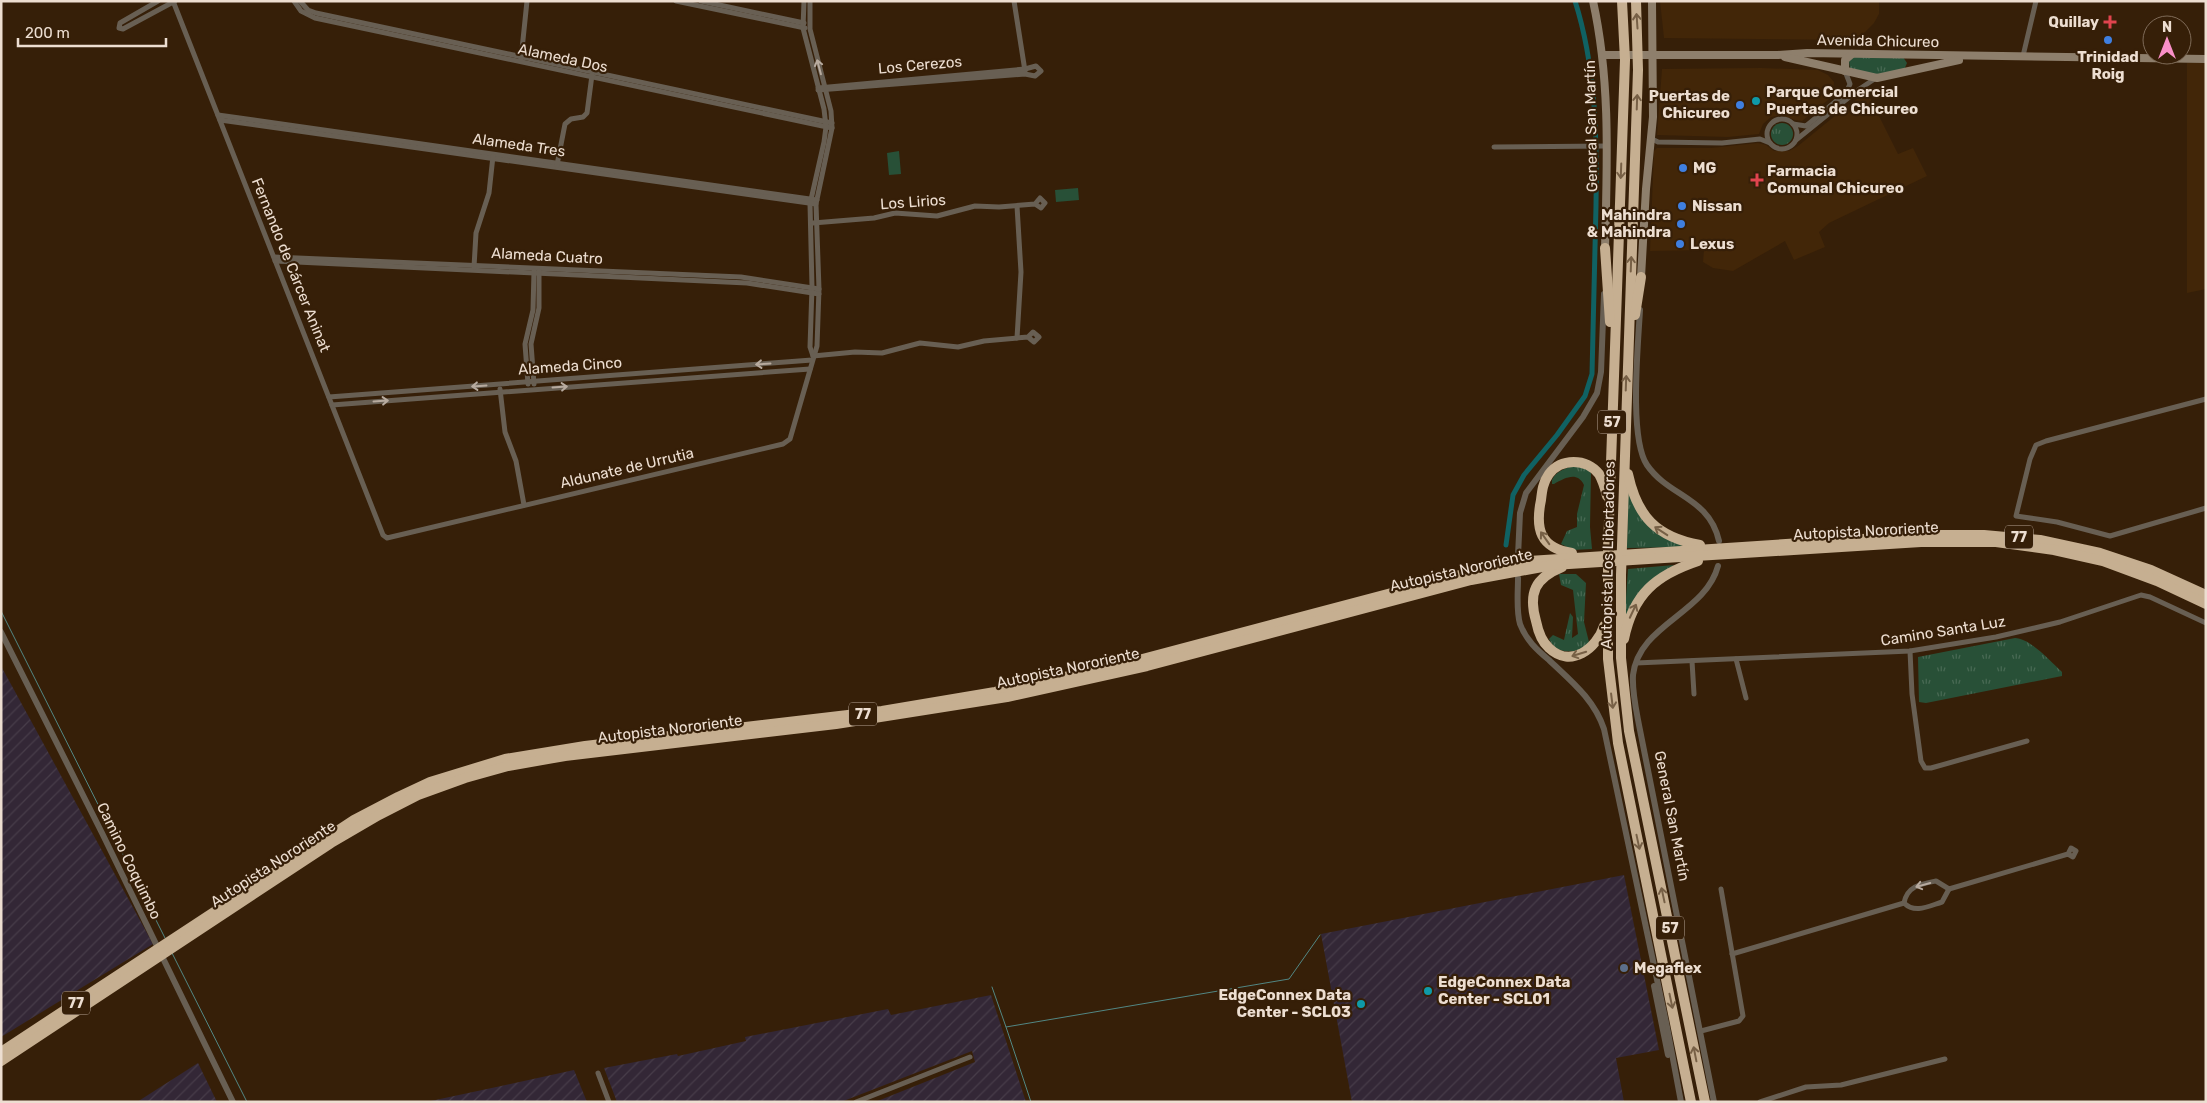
<svg xmlns="http://www.w3.org/2000/svg" width="2207" height="1103" font-family="Rubik,sans-serif">
<style>
.built{fill:#422608}
.industrial{fill:url(#industrial-furrows)}
.grass{fill:url(#grass-tufts)}
.green{fill:#285037}
.lines{fill:none;stroke-linecap:round;stroke-linejoin:round}
.stream{stroke:#528784;stroke-width:1}
.canal{stroke:#106263;stroke-width:5}
.minor{stroke:#685f53;stroke-width:5}
.tertiary{stroke:#685f53;stroke-width:6}
.secondary{stroke:#8e7f6c;stroke-width:8}
.motorway{stroke:#c6af91;stroke-width:10}
.oneway{stroke:#776046}
.oneway2{stroke:#b8ab9f}
.health-dot{fill:#e0444e;stroke:#361f08;stroke-width:2}
.shop-dot{fill:#3f7fe0;stroke:#361f08;stroke-width:2}
.culture-dot{fill:#0f9aa8;stroke:#361f08;stroke-width:2}
.service-dot{fill:#5c6f8a;stroke:#361f08;stroke-width:2}
.labels{text-anchor:middle;stroke-width:4.5;stroke-linejoin:round;paint-order:stroke}
.shield{fill:#361f08;stroke:#b6a595;stroke-width:1}
.shield-label{font-size:14px;font-weight:bold;fill:#edded1}
.poi-label{font-size:15px;font-weight:bold;fill:#edded1;stroke:#361f08;text-anchor:start}
.street-label{font-size:15px;fill:#edded1;stroke:#361f08}
</style>
<defs>
<pattern id="industrial-furrows" width="10" height="10" patternUnits="userSpaceOnUse" patternTransform="scale(1.25)"><rect width="10" height="10" fill="#332736"/><path d="M-1 1l2-2M0 10L10 0M9 11l2-2" fill="none" stroke="#473c49"/></pattern>
<pattern id="grass-tufts" width="24" height="20" patternUnits="userSpaceOnUse" patternTransform="scale(1.25)"><rect width="24" height="20" fill="#285037"/><path d="M3 7l-1-3M5 7V3M7 7l1-3M15 17l-1-3M17 17v-4M19 17l1-3" fill="none" stroke="#486953"/></pattern>
</defs>
<rect width="100%" height="100%" fill="#361f08"/>
<g class="built">
<path d="M1660,1H1879V14L1874,23L1857,40L1664,38Z"/>
<path d="M2187,63H2206V289L2187,293Z"/>
<path d="M1761,68L1818,70L1828,75L1834,82L1833,96L1802,121L1795,120L1781,115L1771,117L1763,124L1759,134L1728,137L1657,135L1662,69Z"/>
<path d="M1867,92L1898,154L1913,148L1927,176L1829,223L1819,232L1825,247L1794,260L1785,241L1733,271L1713,268L1703,262L1704,250L1650,251L1654,151L1657,148H1711L1758,143L1766,145L1774,151H1789L1798,146L1847,106Z"/>
</g>
<g class="industrial">
<path d="M1,666L153,944L1,1037Z"/>
<path d="M1624,875L1659,1050L1616,1058L1624,1102H1352L1321,934Z"/>
<path d="M991,995L1026,1102H875L975,1062L972,1051L841,1102H617L604,1068L677,1054L678,1056L746,1041L745,1037L888,1009L891,1015Z"/>
<path d="M198,1063L217,1102H137Z"/>
<path d="M574,1070L587,1102H426L501,1086Z"/>
</g>
<g class="grass">
<path d="M1853,57H1903L1907,63L1904,70L1884,76L1850,69L1849,61Z"/>
<circle cx="1782" cy="134" r="11"/>
<path d="M1577,465L1587,469L1591,473L1590,527L1592,549L1573,550L1561,544L1567,531L1577,527V514L1584,485C1577,471 1565,478 1554,484H1552V480C1557,470 1566,468 1577,465Z"/>
<path d="M1628,482L1639,513L1684,547L1627,548Z"/>
<path d="M1674,565L1657,576L1624,627L1628,569Z"/>
<path d="M1559,574H1576L1586,583L1584,622L1589,642L1583,650C1569,652 1556,654 1549,639L1553,635L1564,640L1570,613L1573,617L1572,638L1578,634L1573,590L1561,585Z"/>
<path d="M2015,638C2030,638 2051,662 2062,672V676L1926,703L1919,702L1918,657Z"/>
</g>
<g class="green">
<path d="M899,151L901,174L889,175L887,153Z"/>
<path d="M1078,188L1079,200L1056,202L1055,190Z"/>
</g>
<g class="lines">
<g class="stream">
<path d="M1,611L165,938"/>
<path d="M172,953L247,1102"/>
<path d="M992,987L1006,1027L1289,979L1320,935"/>
<path d="M1006,1027L1031,1102"/>
</g>
<path class="canal" d="M1506,545L1513,495L1524,475L1557,435L1585,396L1592,374C1593,318 1595,262 1596,206C1597,137 1596,67 1575,1"/>
<g class="minor">
<path d="M158,1L120,23L119,28L123,29L175,1"/>
<path d="M173,1L383,535L387,538L783,444L790,439L817,346L819,289L816,204L832,128L831,111L810,29V1"/>
<path d="M294,1L301,11L315,18L832,128"/>
<path d="M300,1L308,10L316,13L832,123"/>
<path d="M676,1L805,28"/>
<path d="M701,1L804,23"/>
<path d="M804,1L803,28L824,109L826,127L824,142L810,204L812,287L810,347L813,356"/>
<path d="M1014,1L1025,71"/>
<path d="M2023,56L2036,1"/>
<path d="M521,59L527,1"/>
<path d="M818,88L1025,69L1036,66L1041,71L1035,76L1025,74L818,90"/>
<path d="M218,115L817,200"/>
<circle cx="1782" cy="134" r="15"/>
<path d="M220,120L816,204"/>
<path d="M1793,124L1806,126L1846,93L1850,84L1845,71"/>
<path d="M1652,139L1658,142L1722,143L1760,139L1770,143"/>
<path d="M1796,140L1858,90L1876,78"/>
<path d="M1494,147L1607,146"/>
<path d="M557,165L565,124L571,119L583,117L587,113L592,75"/>
<path d="M813,223L874,218L895,213L937,216L975,206L999,207L1035,204L1040,198L1045,203L1041,208L1035,204"/>
<path d="M274,257L741,277L819,289"/>
<path d="M275,261L747,283L819,294"/>
<path d="M474,267L476,233L489,193L493,156"/>
<path d="M1017,338L1021,272L1017,206"/>
<path d="M813,356L855,352L882,353L920,343L958,347L984,341L1028,337L1034,342L1039,337L1033,332L1028,337"/>
<path d="M528,384L525,344L533,310L534,271"/>
<path d="M534,384L531,344L539,308V271"/>
<path d="M500,389L505,432L516,461L524,505"/>
<path d="M329,397L812,360"/>
<path d="M2206,399L2046,441L2036,445L2030,459L2016,516L2057,522L2110,536L2206,508"/>
<path d="M332,405L810,369"/>
<path d="M1910,651L1912,694L1921,761L1925,768H1931L2027,741"/>
<path d="M1736,659L1746,698"/>
<path d="M1692,661L1694,694"/>
<path d="M1636,663L1910,651L1996,637L2060,622L2141,595L2150,597L2206,623"/>
<path d="M1949,889L2068,854L2071,848L2076,851L2073,857L2068,854"/>
<path d="M1904,903C1907,886 1921,884 1936,881L1949,889"/>
<path d="M1904,903C1915,914 1929,906 1942,902L1949,889"/>
<path d="M1732,954L1904,903"/>
<path d="M1701,1031L1739,1021L1743,1016L1721,889"/>
<path d="M598,1073L609,1102"/>
<path d="M856,1102L970,1057"/>
<path d="M1760,1102L1806,1087L1841,1085L1945,1059"/>
</g>
<g class="tertiary">
<path d="M1640,310C1638,346 1629,438 1647,465C1669,497 1709,497 1719,541"/>
<path d="M1518,556L1520,513L1526,493L1583,417L1597,393L1601,372L1604,294"/>
<path d="M1518,578C1518,593 1516,610 1520,624C1526,640 1537,650 1549,660C1571,681 1594,699 1604,729L1667,1027L1681,1102"/>
<path d="M1,632L102,833L233,1102"/>
<path d="M1654,986L1668,1055"/>
<path d="M1714,1102L1639,725C1636,709 1632,692 1633,675C1639,624 1705,614 1718,566"/>
</g>
<g class="secondary">
<path d="M1593,1C1611,83 1607,165 1605,248"/>
<path d="M1603,55H1778L1807,53L2206,59"/>
<path d="M1785,57L1877,78L1959,60"/>
<path d="M1845,71V60L1852,54"/>
<path d="M1641,277L1646,189L1653,117L1652,1"/>
</g>
<g class="motorway">
<path d="M1622,1L1625,60L1608,549V659L1618,743L1691,1102"/>
<path d="M1636,1L1638,70L1621,575V658L1629,731L1705,1102"/>
<path d="M1605,248L1610,322"/>
<path d="M1635,315L1641,277"/>
<path d="M1628,474C1637,516 1656,537 1700,545"/>
<path d="M1572,553C1540,548 1535,529 1541,500C1542,491 1543,482 1549,474C1561,458 1586,458 1599,474C1603,481 1605,488 1607,496"/>
<path d="M1562,567C1535,578 1528,593 1536,621C1538,631 1541,641 1549,648C1571,669 1597,648 1604,626"/>
<path d="M1624,639C1633,594 1656,575 1698,561"/>
<path d="M1,1052L354,820L398,797L430,782L505,759L585,746L882,711L995,692L1116,666L1467,573L1529,561L1923,535H1984L2040,540L2100,553L2151,570L2206,595"/>
<path d="M1,1061L331,843L379,815L418,795L465,778L508,766L565,756L836,724L1007,697L1147,666L1471,580L1553,565L1921,542H1996L2054,550L2103,561L2157,581L2206,604"/>
</g>
</g>
<defs><path id="oneway-shaft" d="M-6 0H5M1.5-3L5.5 0L1.5 3" fill="none" stroke-width="1.6" stroke-linecap="round" stroke-linejoin="round" transform="scale(1.25)"/></defs>
<g class="oneway">
<use href="#oneway-shaft" transform="translate(1637 21) rotate(-94)"/>
<use href="#oneway-shaft" transform="translate(1637 102) rotate(-88)"/>
<use href="#oneway-shaft" transform="translate(1621 171) rotate(92)"/>
<use href="#oneway-shaft" transform="translate(1631 264) rotate(-88)"/>
<use href="#oneway-shaft" transform="translate(1626 383) rotate(-88)"/>
<use href="#oneway-shaft" transform="translate(1661 531) rotate(-147)"/>
<use href="#oneway-shaft" transform="translate(1545 538) rotate(-125)"/>
<use href="#oneway-shaft" transform="translate(1633 611) rotate(-65)"/>
<use href="#oneway-shaft" transform="translate(1579 654) rotate(163)"/>
<use href="#oneway-shaft" transform="translate(1612 701) rotate(83)"/>
<use href="#oneway-shaft" transform="translate(1638 842) rotate(78)"/>
<use href="#oneway-shaft" transform="translate(1663 895) rotate(-102)"/>
<use href="#oneway-shaft" transform="translate(1671 1001) rotate(78)"/>
<use href="#oneway-shaft" transform="translate(1695 1054) rotate(-101)"/>
</g>
<g class="oneway2">
<use href="#oneway-shaft" transform="translate(819 67) rotate(-105)"/>
<use href="#oneway-shaft" transform="translate(763 364) rotate(176)"/>
<use href="#oneway-shaft" transform="translate(479 386) rotate(176)"/>
<use href="#oneway-shaft" transform="translate(560 387) rotate(-4)"/>
<use href="#oneway-shaft" transform="translate(381 401) rotate(-4)"/>
<use href="#oneway-shaft" transform="translate(1923 885) rotate(165)"/>
</g>
<g class="health-dot">
<path d="M2107.5 14.5h5v5h5v5h-5v5h-5v-5h-5v-5h5z"/>
<path d="M1754.5 172.5h5v5h5v5h-5v5h-5v-5h-5v-5h5z"/>
</g>
<g class="shop-dot">
<circle cx="2108" cy="40" r="5"/>
<circle cx="1740" cy="105" r="5"/>
<circle cx="1683" cy="168" r="5"/>
<circle cx="1682" cy="206" r="5"/>
<circle cx="1681" cy="224" r="5"/>
<circle cx="1680" cy="244" r="5"/>
</g>
<g class="culture-dot">
<circle cx="1756" cy="101" r="5"/>
<circle cx="1428" cy="991" r="5"/>
<circle cx="1361" cy="1004" r="5"/>
</g>
<circle class="service-dot" cx="1624" cy="968" r="5"/>
<g class="labels">
<g class="shield">
<rect x="1598" y="410.5" width="28" height="23" rx="4"/>
<rect x="2005" y="525.5" width="28" height="23" rx="4"/>
<rect x="849" y="702.5" width="28" height="23" rx="4"/>
<rect x="1656" y="916.5" width="28" height="23" rx="4"/>
<rect x="62" y="991.5" width="28" height="23" rx="4"/>
</g>
<g class="shield-label">
<text x="1612" y="427">57</text>
<text x="2019" y="542">77</text>
<text x="863" y="719">77</text>
<text x="1670" y="933">57</text>
<text x="76" y="1008">77</text>
</g>
<g class="poi-label">
<text x="2099" y="27" text-anchor="end">Quillay</text>
<text x="2108" y="62" text-anchor="middle">Trinidad<tspan x="2108" dy="17">Roig</tspan></text>
<text x="1766" y="97">Parque Comercial<tspan x="1766" dy="17">Puertas de Chicureo</tspan></text>
<text x="1730" y="101" text-anchor="end">Puertas de<tspan x="1730" dy="17">Chicureo</tspan></text>
<text x="1693" y="173">MG</text>
<text x="1767" y="176">Farmacia<tspan x="1767" dy="17">Comunal Chicureo</tspan></text>
<text x="1692" y="211">Nissan</text>
<text x="1671" y="220" text-anchor="end">Mahindra<tspan x="1671" dy="17">&amp; Mahindra</tspan></text>
<text x="1690" y="249">Lexus</text>
<text x="1634" y="973">Megaflex</text>
<text x="1438" y="987">EdgeConnex Data<tspan x="1438" dy="17">Center - SCL01</tspan></text>
<text x="1351" y="1000" text-anchor="end">EdgeConnex Data<tspan x="1351" dy="17">Center - SCL03</tspan></text>
</g>
<g class="street-label">
<text transform="translate(1878 41) rotate(1)" y="5">Avenida Chicureo</text>
<text transform="translate(563 58) rotate(12)" y="5">Alameda Dos</text>
<text transform="translate(920 65) rotate(-5)" y="5">Los Cerezos</text>
<text transform="translate(1591 126) rotate(-91)" y="5">General San Martín</text>
<text transform="translate(519 145) rotate(8)" y="5">Alameda Tres</text>
<text transform="translate(913 202) rotate(-4)" y="5">Los Lirios</text>
<text transform="translate(547 256) rotate(3)" y="5">Alameda Cuatro</text>
<text transform="translate(291 265) rotate(68)" y="5">Fernando de Cárcer Aninat</text>
<text transform="translate(570 366) rotate(-4)" y="5">Alameda Cinco</text>
<text transform="translate(627 468) rotate(-13)" y="5">Aldunate de Urrutia</text>
<text transform="translate(1866 531) rotate(-3)" y="5">Autopista Nororiente</text>
<text transform="translate(1608 555) rotate(-89)" y="5">Autopista Los Libertadores</text>
<text transform="translate(1461 570) rotate(-13)" y="5">Autopista Nororiente</text>
<text transform="translate(1943 631) rotate(-9)" y="5">Camino Santa Luz</text>
<text transform="translate(1068 668) rotate(-12)" y="5">Autopista Nororiente</text>
<text transform="translate(670 729) rotate(-7)" y="5">Autopista Nororiente</text>
<text transform="translate(1672 816) rotate(79)" y="5">General San Martín</text>
<text transform="translate(129 861) rotate(64)" y="5">Camino Coquimbo</text>
<text transform="translate(273 864) rotate(-33)" y="5">Autopista Nororiente</text>
</g>
</g>
<rect width="2207" height="1103" fill="none" stroke="#edded1" stroke-width="5"/>
<g transform="translate(2167 40)"><circle r="24" fill="#361f08" stroke="#7f6b58"/>
<path d="M0-4L9 19L0 12L-9 19Z" fill="#fa8fc7"/>
<text y="-8" font-size="14" font-weight="bold" text-anchor="middle" fill="#edded1">N</text>
</g>
<path d="M18 38v8h148v-8" fill="none" stroke="#edded1" stroke-width="2.5"/>
<text x="25" y="38" font-size="15" fill="#edded1" stroke="#361f08" stroke-width="4" paint-order="stroke">200 m</text>
</svg>
